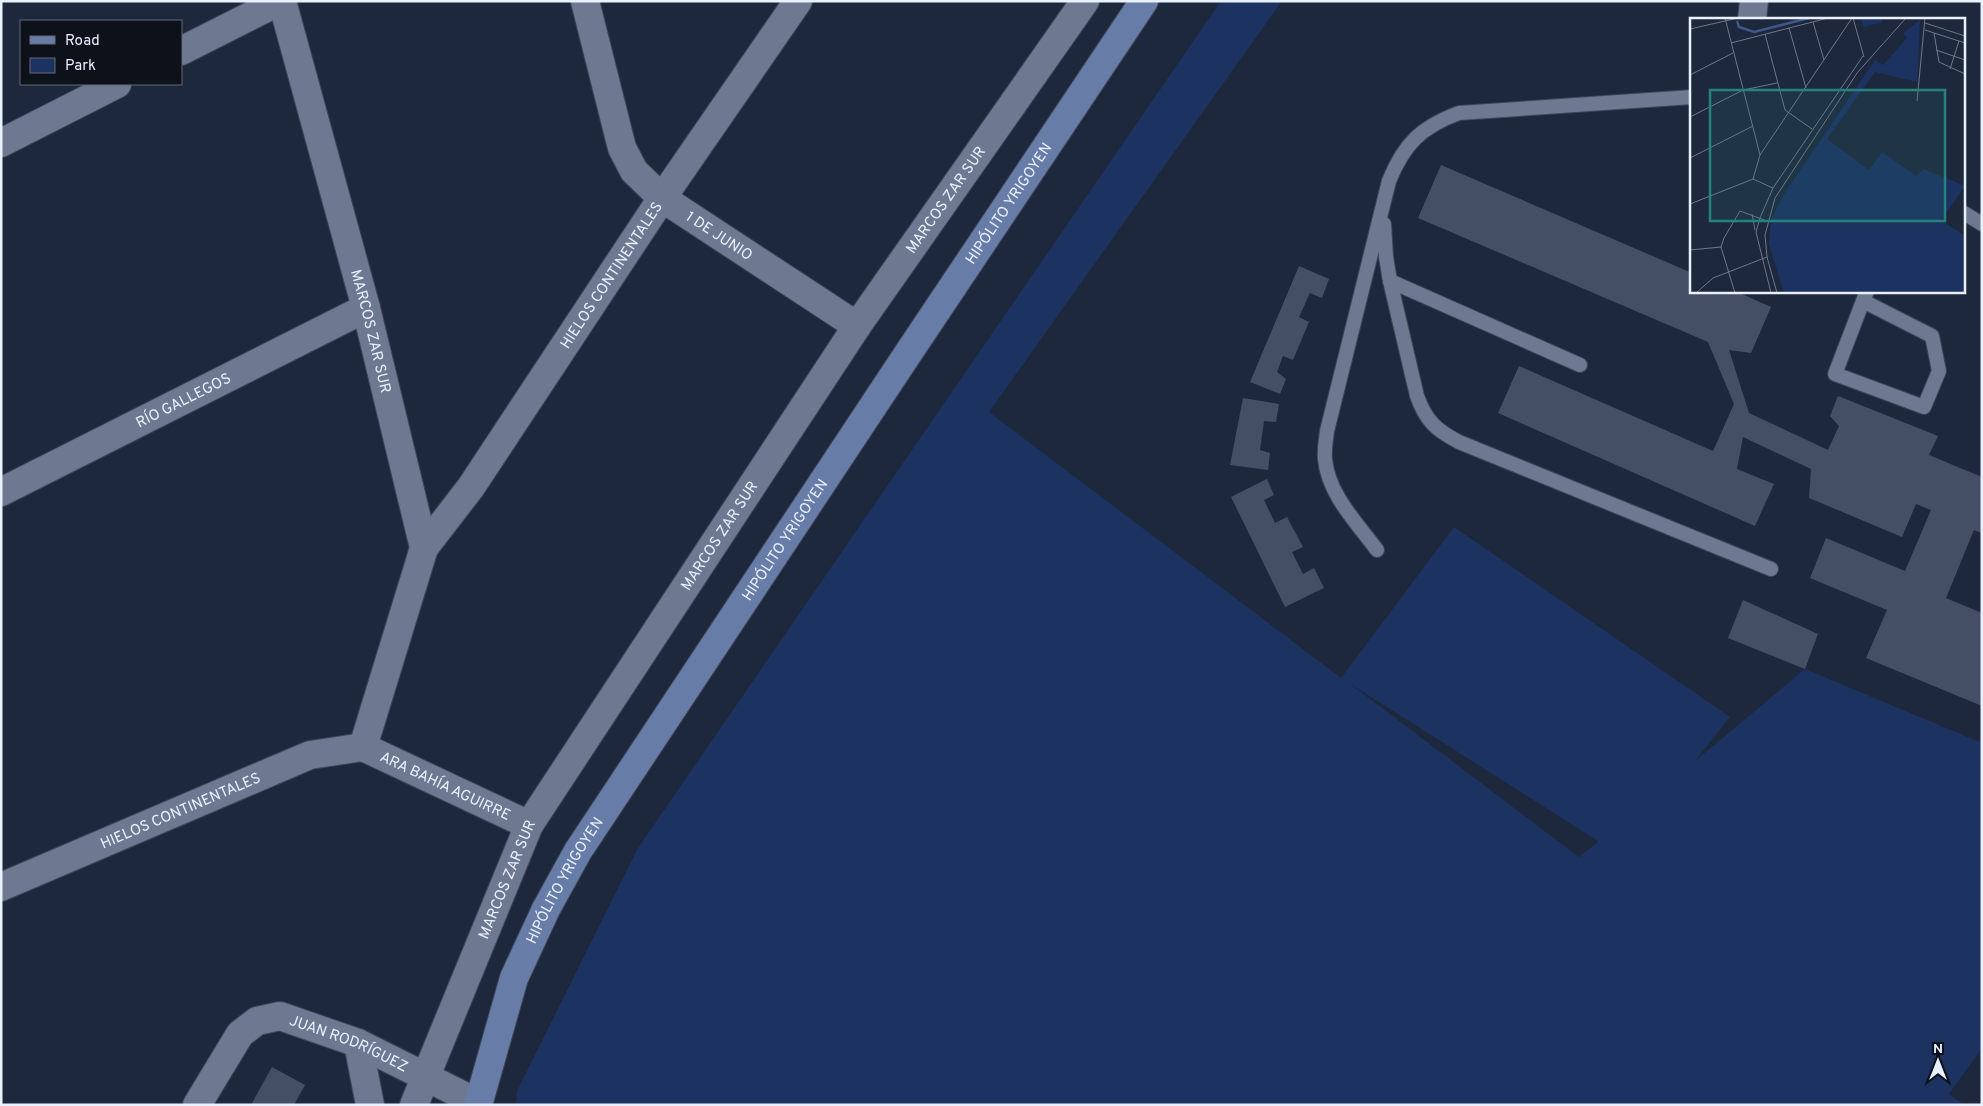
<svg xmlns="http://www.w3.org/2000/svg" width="1983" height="1106" font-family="Overpass,sans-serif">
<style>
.green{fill:#1c3261;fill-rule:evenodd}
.building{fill:#444f66}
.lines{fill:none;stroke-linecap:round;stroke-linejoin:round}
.lane-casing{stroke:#3e4657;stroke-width:16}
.street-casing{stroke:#3e4657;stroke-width:30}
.primary-casing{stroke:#3e4657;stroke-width:30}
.lane{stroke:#6c7991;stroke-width:14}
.street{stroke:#6c7991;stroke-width:28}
.primary{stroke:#677da8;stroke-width:28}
.labels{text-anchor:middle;stroke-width:4;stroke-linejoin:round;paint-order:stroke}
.street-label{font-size:15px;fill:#e9f0fe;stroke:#0c111a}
.inset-river{fill:none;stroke:#3d578d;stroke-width:2.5}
.inset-road{fill:none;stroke:#6f788a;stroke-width:1}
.view{fill:#25827c;fill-opacity:0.15;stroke:#25827c;stroke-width:2.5}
.inset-edge{fill:none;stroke:#e9f0fe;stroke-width:2.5}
</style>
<rect width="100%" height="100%" fill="#1e283c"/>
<path class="green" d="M1221,1H1282L989,412L1341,678L1454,527L1730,717L1695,761L1805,669L1982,743V1048L1949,1094L1964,1105H516L517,1091L638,848ZM1349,683L1598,841V842L1579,857Z"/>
<g class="building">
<path d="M1441,165L1692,273V291H1735L1771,307L1751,353L1729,350L1749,413L1828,450L1839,426L1830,416L1838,396L1938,436L1929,455L1982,477V533L1974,530L1946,598L1982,613V706L1866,658L1887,610L1810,578L1826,538L1905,571L1931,510L1916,504L1902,537L1809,498L1811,469L1743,437L1737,469L1774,484L1755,526L1498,413L1519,366L1713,451L1734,404L1708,342L1418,218Z"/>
<path d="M1299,266L1329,279L1322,298L1310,293L1299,317L1309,322L1293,360L1283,356L1277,372L1286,379L1280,394L1250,382Z"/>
<path d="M1243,398L1279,404L1276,422L1264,421L1260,450L1270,453L1268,470L1230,465Z"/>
<path d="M1267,479L1274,495L1264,500L1275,523L1287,517L1303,547L1292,552L1303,574L1314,568L1324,588L1285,607L1231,497Z"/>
<path d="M1743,600L1818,634L1805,669L1728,638Z"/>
<path d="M272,1067L305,1085L294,1105H251Z"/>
</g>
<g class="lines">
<defs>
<g id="lane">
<path d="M1964,213L1982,224"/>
<path d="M1384,224L1386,257L1390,281L1417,396C1426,421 1436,430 1459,442L1771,569"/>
<path d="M1390,281L1580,365"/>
<path d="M1863,301L1932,336L1939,371L1924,407L1835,374L1863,301L1867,291"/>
<path d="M1377,550C1357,523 1328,494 1325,459C1324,450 1326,440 1327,431L1389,181C1404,144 1421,127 1459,113L1692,97"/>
</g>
<g id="street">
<path id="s1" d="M282,1L366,308L424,548L363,747"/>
<path id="s2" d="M585,1L622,148L634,171L662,198L857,326"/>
<path d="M1752,19L1754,1"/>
<path d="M181,51L280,1"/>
<path d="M1,143L117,84"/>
<path id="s3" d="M1,492L366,308"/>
<path id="s4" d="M424,548L471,487L662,198L798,1"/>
<path id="s5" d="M363,747L529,825"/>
<path id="s6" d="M1,887L310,755L363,747"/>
<path d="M358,1043L370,1105"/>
<path id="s7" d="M197,1105L240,1034L257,1021L280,1016L358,1043L478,1103"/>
<path id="s8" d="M414,1105L529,825L857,326L1085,1"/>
</g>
<g id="primary">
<path id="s9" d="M478,1105L514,978L546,909L578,851L909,352L1144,1"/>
</g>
</defs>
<use href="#lane" class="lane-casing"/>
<use href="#street" class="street-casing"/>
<use href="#primary" class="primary-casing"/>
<use href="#lane" class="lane"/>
<use href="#street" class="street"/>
<use href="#primary" class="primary"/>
</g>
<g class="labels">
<g class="street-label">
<text dy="5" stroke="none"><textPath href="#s8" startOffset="1054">MARCOS ZAR SUR</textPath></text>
<text dy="5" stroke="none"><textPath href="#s9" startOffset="1052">HIPÓLITO YRIGOYEN</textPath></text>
<text dy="5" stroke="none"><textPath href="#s2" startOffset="285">1 DE JUNIO</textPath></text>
<text dy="5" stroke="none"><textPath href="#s4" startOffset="331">HIELOS CONTINENTALES</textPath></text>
<text dy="5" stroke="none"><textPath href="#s1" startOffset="342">MARCOS ZAR SUR</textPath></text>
<text dy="5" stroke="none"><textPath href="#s3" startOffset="204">RÍO GALLEGOS</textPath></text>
<text dy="5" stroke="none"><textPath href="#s8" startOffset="649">MARCOS ZAR SUR</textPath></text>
<text dy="5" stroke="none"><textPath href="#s9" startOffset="648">HIPÓLITO YRIGOYEN</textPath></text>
<text dy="5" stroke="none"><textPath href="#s5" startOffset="91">ARA BAHÍA AGUIRRE</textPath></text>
<text dy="5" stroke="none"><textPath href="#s6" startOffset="195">HIELOS CONTINENTALES</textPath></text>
<text dy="5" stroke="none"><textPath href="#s8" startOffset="244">MARCOS ZAR SUR</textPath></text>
<text dy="5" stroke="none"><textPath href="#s9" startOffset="242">HIPÓLITO YRIGOYEN</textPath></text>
<text dy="5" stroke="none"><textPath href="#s7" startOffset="202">JUAN RODRÍGUEZ</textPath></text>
</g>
</g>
<g transform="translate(1690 18)">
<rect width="275" height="275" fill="#1e283c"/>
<path d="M171,0H191L192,4L173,9ZM230,2L227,64L185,54L137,121L179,152L192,134L225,157L223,160L234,151L275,168L251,202L275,218V275H94L79,226L81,201L96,173L185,42L193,47L217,20L213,15Z" fill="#1c3261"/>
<path class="inset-river" d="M47,3L49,9L64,14L119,0"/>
<path class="inset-road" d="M35,0L70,137L63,161M163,0L174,39M123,4L134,42M235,5L275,18M99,10L116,70M0,11L48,0M235,12L275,25M244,15L249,44L275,56M75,16L95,92L122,111M41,25L138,0M246,32L275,42M260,51L269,23M0,57L43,35M227,83L235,0M0,99L53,72L87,65M70,137L162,0M0,140L63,108M63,161L83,170M0,186L63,161M62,196L65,212M0,232L31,229M6,275L23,260L77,239M45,275L31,229L34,220L50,193L77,203M81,275L66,214L70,200L83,170L173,38M87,275L77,239L75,217L85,180L167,55L216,0"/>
<path class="view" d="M20,72H255V203H20Z"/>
<rect width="275" height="275" class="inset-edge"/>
</g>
<rect width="1983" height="1106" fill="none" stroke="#e9f0fe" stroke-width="5"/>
<rect x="20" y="20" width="162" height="65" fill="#0c111a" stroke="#646a75"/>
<rect x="30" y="36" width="25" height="8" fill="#677da8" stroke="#646a75"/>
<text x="65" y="45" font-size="15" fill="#e9f0fe">Road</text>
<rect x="30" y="58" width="25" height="15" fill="#1c3261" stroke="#646a75"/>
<text x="65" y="70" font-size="15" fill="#e9f0fe">Park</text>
<g transform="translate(1938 1061)" stroke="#0c111a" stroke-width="4" paint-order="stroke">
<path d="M0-4L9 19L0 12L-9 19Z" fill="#e9f0fe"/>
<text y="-8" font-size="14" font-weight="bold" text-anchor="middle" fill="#e9f0fe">N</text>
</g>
</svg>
